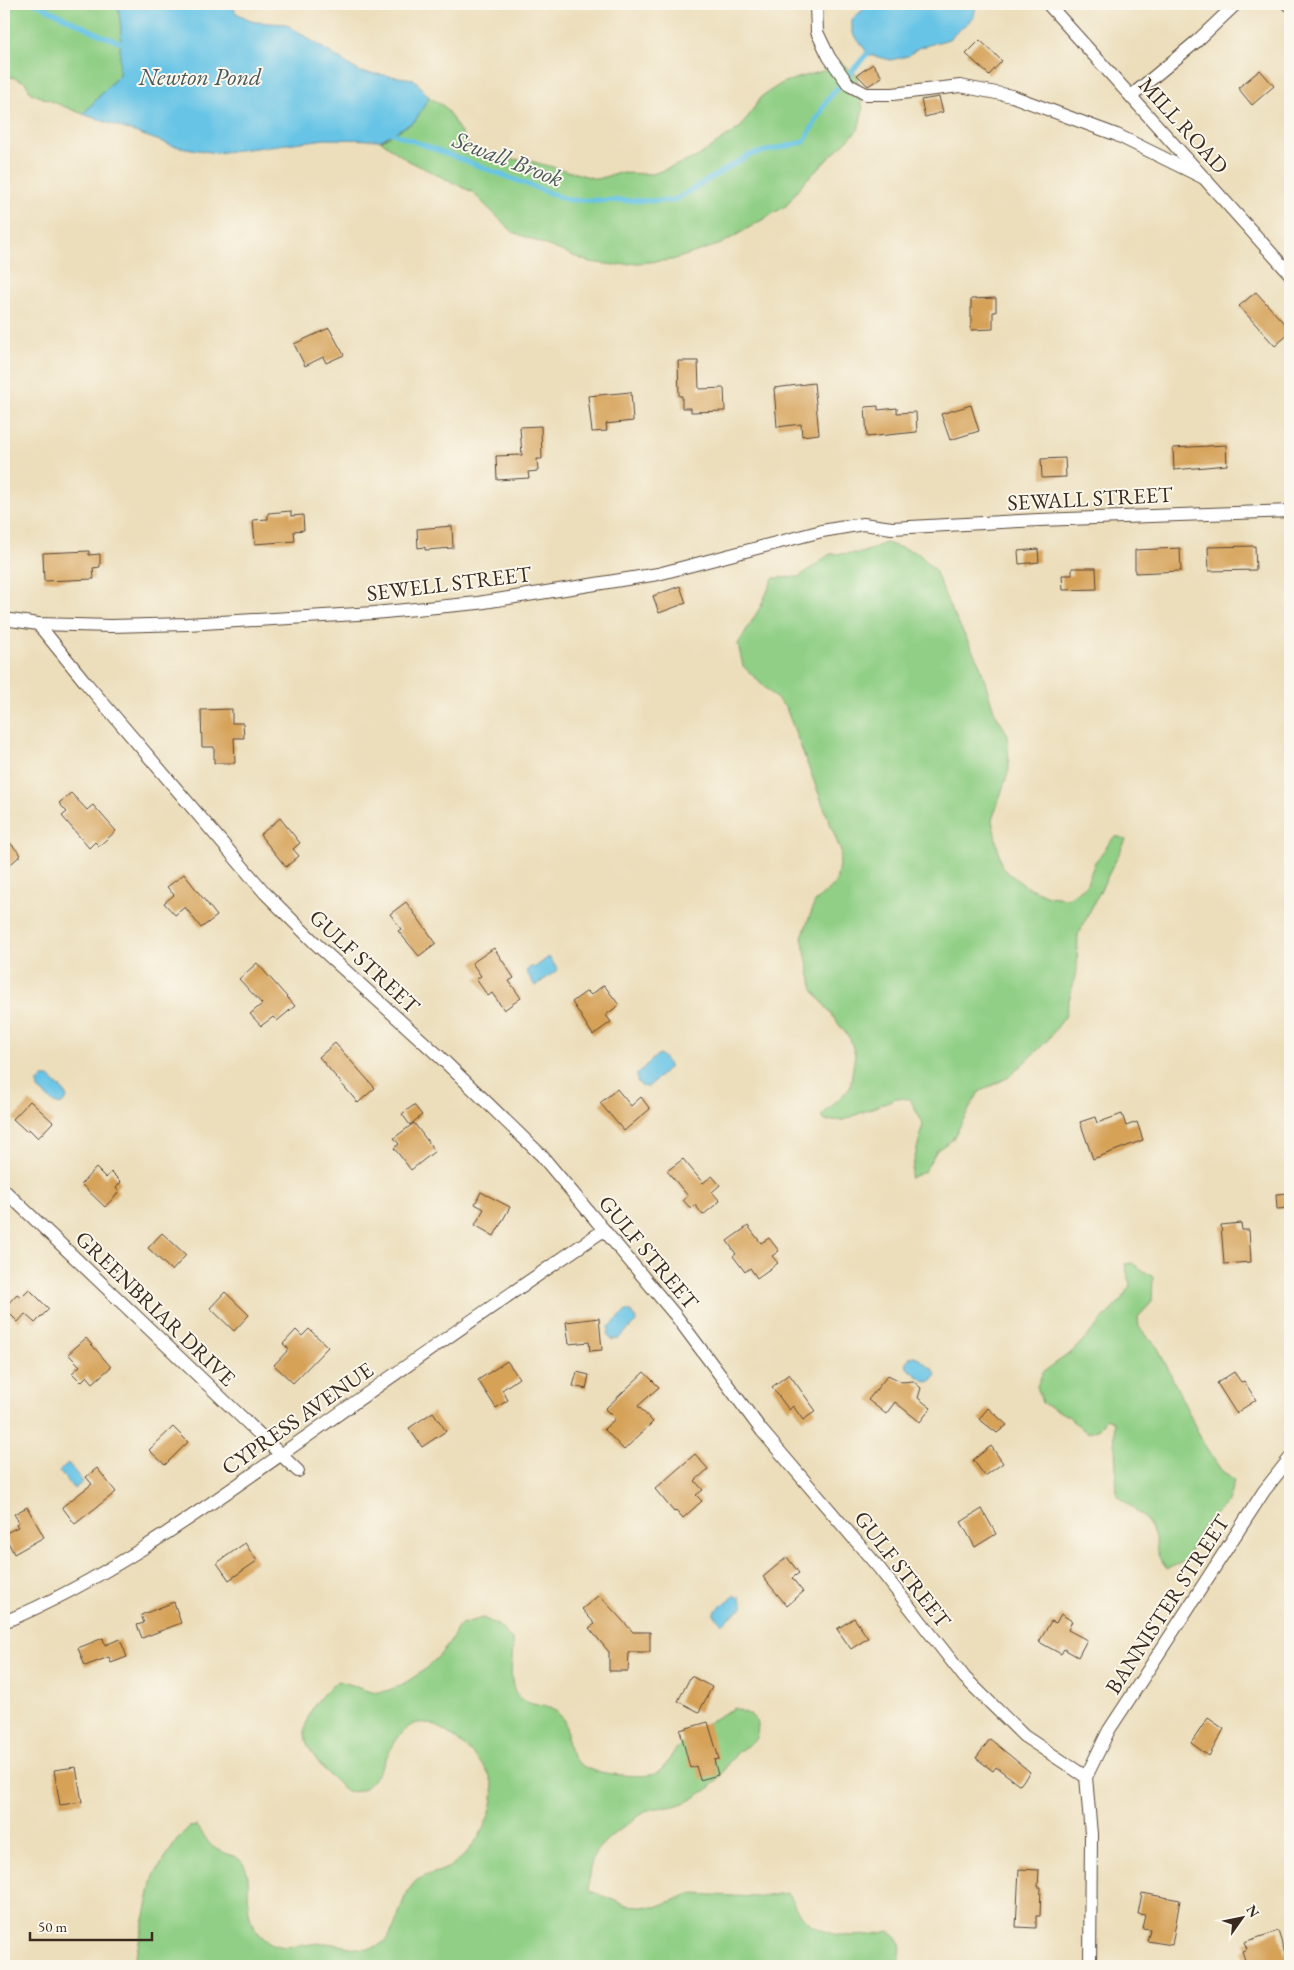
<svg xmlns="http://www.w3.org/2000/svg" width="1294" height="1970" font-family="'EB Garamond',serif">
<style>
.green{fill:#90cf85;stroke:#667c52}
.water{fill:#68c4e6;stroke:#527782}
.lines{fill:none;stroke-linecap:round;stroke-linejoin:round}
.stream{stroke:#68c4e6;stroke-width:5}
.building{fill:#d6a259}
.street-casing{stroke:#564536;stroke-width:14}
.street{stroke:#fff;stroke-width:12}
.labels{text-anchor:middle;stroke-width:4;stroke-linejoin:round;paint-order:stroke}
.street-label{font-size:22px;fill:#3b2a1e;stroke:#fbf7ec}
.water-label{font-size:24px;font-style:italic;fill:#48585a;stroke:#fbf7ec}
</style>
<rect width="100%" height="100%" fill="#fbf7ec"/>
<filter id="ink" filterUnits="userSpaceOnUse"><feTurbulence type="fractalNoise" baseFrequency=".02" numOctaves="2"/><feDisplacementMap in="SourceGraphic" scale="10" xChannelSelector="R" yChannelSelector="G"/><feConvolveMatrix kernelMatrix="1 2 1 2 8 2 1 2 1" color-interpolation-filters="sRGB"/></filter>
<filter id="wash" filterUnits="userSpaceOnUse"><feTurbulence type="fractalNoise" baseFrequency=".0096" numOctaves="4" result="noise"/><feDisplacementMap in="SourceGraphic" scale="20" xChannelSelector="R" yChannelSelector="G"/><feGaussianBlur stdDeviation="1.12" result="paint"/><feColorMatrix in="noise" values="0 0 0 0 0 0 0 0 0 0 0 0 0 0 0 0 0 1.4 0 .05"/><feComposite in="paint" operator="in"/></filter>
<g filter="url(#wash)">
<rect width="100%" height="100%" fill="#ecdebb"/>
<g class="green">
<path d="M4,4H173L119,75L83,114L31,93L25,82L12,77L4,79Z"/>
<path d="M840,62L856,74L863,109L858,130L802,184L786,206L721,244L672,260L615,265L589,262L513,232L472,192L407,160L381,141L415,121L429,97L445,107L468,144L484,155L534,162L597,179L619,173L653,174L697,157L741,127L762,96L784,82L823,71Z"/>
<path d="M886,543L918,553L935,570L949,605L980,665L994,711L1008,735L1009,770L992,820L1002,868L1025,886L1048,896L1068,898L1086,886L1095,862L1114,837H1121L1126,840L1078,935L1077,968L1065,1017L1046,1042L1009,1077L979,1092L952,1140L937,1150L924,1172L910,1178L923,1124L910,1099L896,1098L844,1120L825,1121L821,1116L850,1088L855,1054L850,1039L813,990L802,937L815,902L836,883L841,852L786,708L743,666L738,644L761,606L773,578L799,577L830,554L861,553Z"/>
<path d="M1132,1263L1153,1277L1152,1302L1138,1317L1139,1327L1158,1348L1203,1443L1221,1470L1234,1481L1228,1502L1200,1530L1185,1561L1167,1569C1152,1550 1160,1550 1153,1532C1147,1516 1130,1506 1117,1496L1114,1421L1106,1418L1099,1429L1087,1433L1068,1416L1042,1403L1037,1386L1043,1372L1073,1351L1121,1300L1130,1285L1125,1264Z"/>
<path d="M483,1618L498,1625L512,1640C514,1656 509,1670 513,1686C521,1714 550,1697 563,1719C570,1730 564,1744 572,1755C576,1762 582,1766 589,1769C600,1774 646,1779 657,1773C667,1767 670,1755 678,1747C694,1731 714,1718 735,1708L751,1715L758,1723C757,1748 751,1740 736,1754C723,1766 723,1780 705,1791C696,1797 684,1804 674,1806C667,1808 658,1807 651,1809C638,1815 609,1836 599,1848C591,1857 586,1879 590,1891L626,1905L656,1907L690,1894L757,1897L787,1893C793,1898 793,1906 798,1912C822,1940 856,1939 889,1931C905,1943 901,1948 898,1966H131L137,1951L154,1875L179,1837L189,1827L197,1826C202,1832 207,1842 213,1847C222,1854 236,1854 243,1863C257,1883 235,1916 266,1940C282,1953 305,1943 324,1943C343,1943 370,1957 386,1940C400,1924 399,1899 414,1883C421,1875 435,1874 445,1869C451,1867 457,1861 463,1856C479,1842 499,1804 492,1782C486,1763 452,1732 433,1725C387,1707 387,1801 347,1791C334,1782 310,1756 306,1740C300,1718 322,1692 338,1681C350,1683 359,1689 371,1692C394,1696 431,1667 445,1649C452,1642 454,1631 461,1624Z"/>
</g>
<g class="water">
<path d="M118,4H232L236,13L255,22L286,24L360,72L414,79L429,97L415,121L381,140L325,139L216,153L174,146L83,114L119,75L121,29Z"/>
<path d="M870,4H976L974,17L949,39L918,48L908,56L891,60L869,55L852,32V19Z"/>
<path d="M549,957L558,970L535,986L526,971L532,966L534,968Z"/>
<path d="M657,1055H661L669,1065V1068L648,1087L641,1086L637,1081V1074Z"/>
<path d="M43,1077H49L65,1092L67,1099L61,1105L54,1103L38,1089V1082Z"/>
<path d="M626,1311H630L636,1318V1322L619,1338L612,1340L607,1334L609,1332V1327Z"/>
<path d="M915,1356L934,1370L936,1376L932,1381L926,1382L907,1368L906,1362L910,1357Z"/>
<path d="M68,1463L83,1482L74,1489L59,1471Z"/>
<path d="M735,1595L737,1598L739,1596L744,1606L722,1624L713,1613Z"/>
</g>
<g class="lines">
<g class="stream">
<path d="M37,4L103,36L125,44"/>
<path d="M387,131L568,200L673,201L749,155L804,142L828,99L871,49"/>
</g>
</g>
<g id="blocks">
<g class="building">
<path d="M980,40L1002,61L989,75L966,54Z"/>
<path d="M873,64L882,77L868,86L857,75Z"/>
<path d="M1260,70L1274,86L1252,105L1238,88Z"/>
<path d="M939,97L943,112L925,117L921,100Z"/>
<path d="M1256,292L1290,330V333L1275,346L1239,306Z"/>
<path d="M996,298V312H993V329L971,330V299Z"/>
<path d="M329,328L344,355L326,363L323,357L305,366L294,344Z"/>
<path d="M678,361H698L699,389L724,388L725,411L691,412V408H682V396H679Z"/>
<path d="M814,383L819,434L802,436L801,424L777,427L774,388Z"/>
<path d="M631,392L633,421L606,424L607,431L592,432L588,396Z"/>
<path d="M971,405L979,431L950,440L941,414Z"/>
<path d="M878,406V410L897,408V413L916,412L917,432L867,437L865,407Z"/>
<path d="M541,426L542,459H537L538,471L528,472L529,478L497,480L496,456L522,455L520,427Z"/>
<path d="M1226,445L1227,465L1174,470L1173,448Z"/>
<path d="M1065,458L1066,477L1042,478L1041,459Z"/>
<path d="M291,511V516L303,515L304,530L294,531L295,541L255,544L253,520L268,519V513Z"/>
<path d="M452,526L453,548L425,550V547L418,548L417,529Z"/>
<path d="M1255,546L1256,570L1209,571L1208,547Z"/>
<path d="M1180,548L1181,571L1135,573V550Z"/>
<path d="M1038,549L1039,562L1019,564L1018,551Z"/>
<path d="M89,551V555L100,554V567L93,568L94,579L44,581L43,553Z"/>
<path d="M1072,568H1096L1097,589L1063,590L1062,575H1072Z"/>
<path d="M680,586L686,603L659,613L653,596Z"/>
<path d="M232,709V723H243L244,738H234L235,763H214V747H202L201,710Z"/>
<path d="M71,793L87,810L93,805L116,831L99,846L95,842L89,848L62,816L67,812L59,803Z"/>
<path d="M280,818L300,843L293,849L299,856L286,867L260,835Z"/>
<path d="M4,836L21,855L4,870Z"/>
<path d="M184,874L217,916L201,928L185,907L175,915L164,903L174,895L167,887Z"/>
<path d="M406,902L436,943L419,956L398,931L401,929L390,914Z"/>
<path d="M494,948L514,978L509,981L521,998L504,1010L492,993L488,996L476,979L481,976L472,963Z"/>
<path d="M257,963L295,1006L277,1021L273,1017L261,1026L250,1014L262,1004L239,979Z"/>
<path d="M604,985L619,1005L606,1015L611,1022L593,1035L572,1002L587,991L591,995Z"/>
<path d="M335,1043L375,1088L358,1103L319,1057Z"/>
<path d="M617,1089L631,1106L641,1097L650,1109L624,1131L600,1103Z"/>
<path d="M30,1101L53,1122L38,1138L29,1129L26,1131L13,1119Z"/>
<path d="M414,1105L422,1115L410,1125L402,1114Z"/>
<path d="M1122,1114L1126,1126L1137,1122L1143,1140L1093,1159L1080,1122L1095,1117L1097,1123Z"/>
<path d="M414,1123L435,1151L411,1170L394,1148L399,1144L394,1138Z"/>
<path d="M683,1159L703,1183L712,1176L720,1185L712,1192L720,1201L703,1215L695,1205L691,1209L683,1200L688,1196L667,1171Z"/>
<path d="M96,1168L106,1178L111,1172L121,1182L116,1188L119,1192L105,1207L81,1184Z"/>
<path d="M481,1192L510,1207L494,1236L475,1225L484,1209L475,1204Z"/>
<path d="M1290,1193V1208L1277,1209L1276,1194Z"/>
<path d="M1241,1223L1242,1230H1249L1251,1262L1224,1264L1221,1225Z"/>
<path d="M748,1226L761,1243L769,1238L779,1251L772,1256L778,1263L757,1278L750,1268L745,1272L733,1256L736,1254L727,1241Z"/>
<path d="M162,1233L186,1255L172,1271L148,1248Z"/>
<path d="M29,1289L49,1309L35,1323L25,1314L18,1322L4,1308L17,1294L21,1297Z"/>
<path d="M225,1292L249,1315L234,1331L210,1308Z"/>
<path d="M599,1318L602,1350L590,1351L589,1342L569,1344L566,1322Z"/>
<path d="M309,1329L328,1347L293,1383L274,1365L289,1349L283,1344L296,1330L302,1336Z"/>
<path d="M86,1338L111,1367L93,1383L87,1376L81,1382L72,1373L80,1366L68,1354Z"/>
<path d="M507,1361L519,1378L502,1390L508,1400L496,1408L478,1380Z"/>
<path d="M577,1372L589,1375L586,1389L573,1386Z"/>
<path d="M644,1372L659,1387L638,1406L653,1422L624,1450L604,1429L615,1419L605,1409Z"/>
<path d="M1234,1372L1241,1382L1244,1381L1256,1400L1236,1413L1217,1383Z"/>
<path d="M789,1374L816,1411L803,1420L793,1406L789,1410L772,1387Z"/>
<path d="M888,1375L902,1382L913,1381L921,1388L918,1398L931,1408L920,1422L895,1402L886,1414L868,1400Z"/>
<path d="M988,1408L1007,1425L997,1433L979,1419Z"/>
<path d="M433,1412L446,1431L422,1447L409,1428Z"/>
<path d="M173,1427L188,1442L165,1465L149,1450Z"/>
<path d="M991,1446L1003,1463L985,1476L973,1460Z"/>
<path d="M695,1454L708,1469L695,1481L703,1490L696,1495L702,1501L683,1518L676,1510L674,1512L655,1489Z"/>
<path d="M97,1468L116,1492L75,1524L62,1507L92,1484L86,1477Z"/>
<path d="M27,1507L44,1537L14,1554L4,1534L18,1527L16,1524L19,1522L14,1514Z"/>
<path d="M982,1509L996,1534L975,1547L961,1522Z"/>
<path d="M245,1543L257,1561L229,1580L217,1563Z"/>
<path d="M787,1557L799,1573L792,1578L803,1592L787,1606L763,1577Z"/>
<path d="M599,1595L633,1632H650V1652H629L628,1671H609V1652L589,1628L595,1624L582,1609Z"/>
<path d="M174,1602L181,1623L142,1638L137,1625L144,1623L141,1615Z"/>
<path d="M1061,1614L1072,1621L1068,1630L1087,1640L1078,1657L1064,1649L1061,1654L1039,1642L1051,1621L1056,1623Z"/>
<path d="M854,1618L868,1638L851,1649L837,1629Z"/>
<path d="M103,1638L105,1645L120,1639L127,1657L111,1663L109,1657L85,1666L78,1648Z"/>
<path d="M691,1676L712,1687L699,1712L678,1701Z"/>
<path d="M1208,1718L1224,1729L1209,1756L1191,1743Z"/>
<path d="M708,1722L719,1759L714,1760L718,1775L700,1780L696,1766L690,1768L680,1730Z"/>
<path d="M990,1739L1030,1772L1020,1785L996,1767L993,1771L976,1758Z"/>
<path d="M76,1767L82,1802L60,1805L54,1770Z"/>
<path d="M1019,1869L1039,1870L1038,1887H1041L1040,1916H1036V1928L1016,1927Z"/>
<path d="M1142,1893L1180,1900L1172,1945L1147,1941L1150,1929L1142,1928L1145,1915L1138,1914Z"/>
<path d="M1278,1931L1289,1966H1247L1242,1951L1247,1949L1244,1942Z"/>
</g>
</g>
</g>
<g filter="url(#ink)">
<use href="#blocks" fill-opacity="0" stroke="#564536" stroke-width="1"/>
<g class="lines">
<defs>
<g id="street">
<path d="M816,4L817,32L829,57L849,85L866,94H893L960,86L1012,96L1117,135L1206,179"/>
<path d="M1048,4L1290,274"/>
<path d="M1287,4L1290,5"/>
<path d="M1131,96L1197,41L1236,4"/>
<path d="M4,619L38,624L111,626L187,624L374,613L478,603L658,574L822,531L863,524L892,528L1039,520L1290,511"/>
<path d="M38,624L86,683L265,893L315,943L440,1057L542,1156L676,1316L762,1431L879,1568L965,1678L1024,1736L1086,1777L1091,1834L1090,1966"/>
<path d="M4,1190L298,1471"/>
<path d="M4,1622C109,1579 213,1502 306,1437C404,1367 504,1298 604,1230"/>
<path d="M1086,1777L1109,1730L1130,1698L1264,1491L1290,1458"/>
</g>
</defs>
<use href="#street" class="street-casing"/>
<use href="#street" class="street"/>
</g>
</g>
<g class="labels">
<g class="street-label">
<text transform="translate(1184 125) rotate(48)" y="8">MILL ROAD</text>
<text transform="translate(1090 498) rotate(-3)" y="8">SEWALL STREET</text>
<text transform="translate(449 583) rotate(-7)" y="8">SEWELL STREET</text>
<text transform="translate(365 961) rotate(43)" y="8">GULF STREET</text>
<text transform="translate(649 1252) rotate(50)" y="8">GULF STREET</text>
<text transform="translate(156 1308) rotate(44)" y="8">GREENBRIAR DRIVE</text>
<text transform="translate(297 1418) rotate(-35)" y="8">CYPRESS AVENUE</text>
<text transform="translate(903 1569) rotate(52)" y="8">GULF STREET</text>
<text transform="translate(1167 1604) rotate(-57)" y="8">BANNISTER STREET</text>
</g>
<g class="water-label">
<text x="200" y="85">Newton Pond</text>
<text transform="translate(508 159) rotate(21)" y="8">Sewall Brook</text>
</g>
</g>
<rect width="1294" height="1970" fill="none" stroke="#fbf7ec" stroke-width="20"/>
<g transform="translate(1242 1918) rotate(57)" stroke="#fbf7ec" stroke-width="4" paint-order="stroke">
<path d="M0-4L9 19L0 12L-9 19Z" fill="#3b2a1e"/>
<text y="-8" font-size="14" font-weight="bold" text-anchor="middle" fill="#3b2a1e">N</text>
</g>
<path d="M30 1932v8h122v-8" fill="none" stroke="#3b2a1e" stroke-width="2.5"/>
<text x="38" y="1932" font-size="15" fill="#3b2a1e" stroke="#fbf7ec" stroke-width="4" paint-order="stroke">50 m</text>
</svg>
